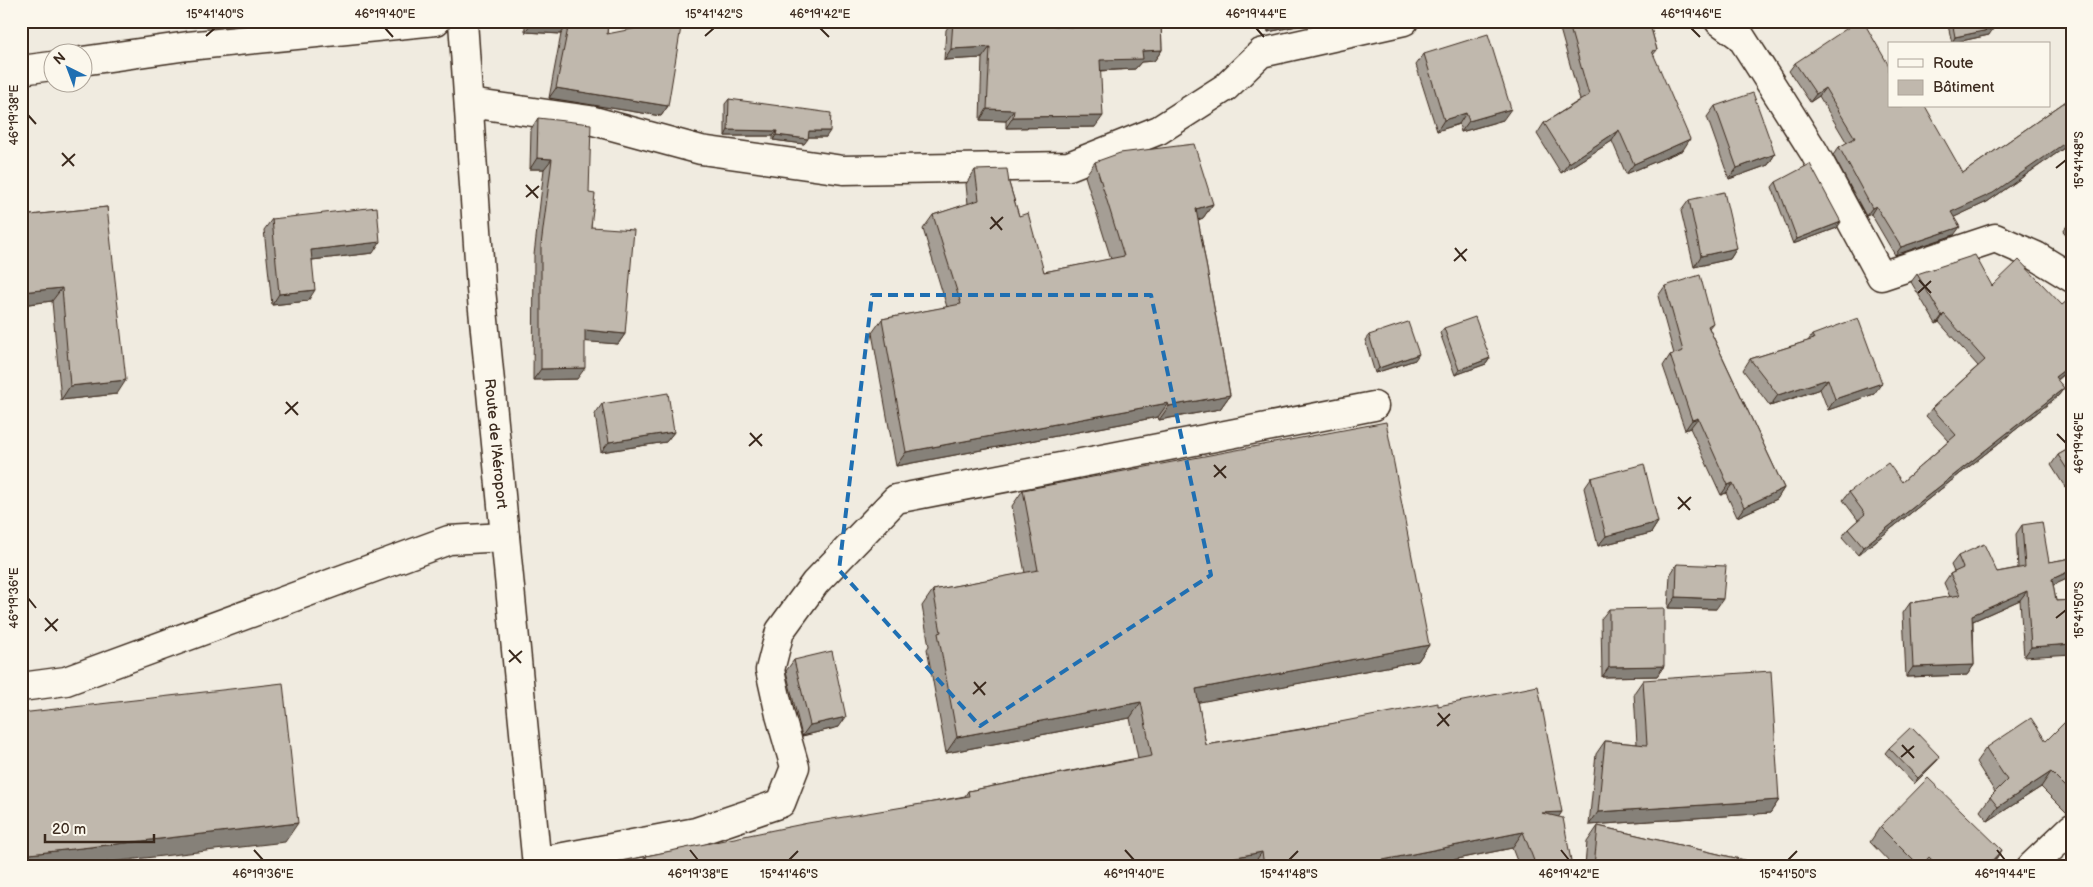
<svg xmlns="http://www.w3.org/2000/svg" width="2093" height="887" font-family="'Balsamiq Sans',sans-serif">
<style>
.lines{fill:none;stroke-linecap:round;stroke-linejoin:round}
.minor-casing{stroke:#3b2a1e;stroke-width:31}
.major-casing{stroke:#3b2a1e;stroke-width:31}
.minor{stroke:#fbf7ec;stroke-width:28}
.major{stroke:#fbf7ec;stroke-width:28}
.wall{fill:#a59e95;stroke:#3b2a1e}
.shaded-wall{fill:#868179;stroke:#3b2a1e}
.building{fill:#c0b8ad;stroke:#3b2a1e}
.marked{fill:none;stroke:#1f6fb2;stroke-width:4;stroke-dasharray:10 6;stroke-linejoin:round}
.ticks{fill:none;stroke:#3b2a1e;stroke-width:2}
.labels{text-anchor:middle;stroke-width:4;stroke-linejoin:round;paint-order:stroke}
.street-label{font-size:15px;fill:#3b2a1e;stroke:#fbf7ec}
.neatline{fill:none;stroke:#3b2a1e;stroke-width:2}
.ticks-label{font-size:12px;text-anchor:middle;fill:#3b2a1e}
</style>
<rect width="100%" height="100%" fill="#f0ebe0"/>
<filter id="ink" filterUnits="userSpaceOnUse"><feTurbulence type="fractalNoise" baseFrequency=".02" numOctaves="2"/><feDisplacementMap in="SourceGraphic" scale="10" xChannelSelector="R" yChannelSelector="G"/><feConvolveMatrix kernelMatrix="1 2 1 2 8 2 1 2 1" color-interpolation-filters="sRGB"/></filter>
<g filter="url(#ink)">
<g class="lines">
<defs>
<g id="minor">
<path d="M1719,21L1741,37L1780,98L1814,152L1881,276L1995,238L2036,256L2072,278"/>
<path d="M82,61L188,46L436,21"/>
<path d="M21,70L52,66"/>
<path d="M469,103L590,120L701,150L843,170L1069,166L1159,130L1226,87L1261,53L1404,21"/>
<path d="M21,687L66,681L449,540L505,537"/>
<path d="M537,862L696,832L781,803L795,767L780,715L770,670L780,631L815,583L896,499L1374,406"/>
<path d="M2032,866L2072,828"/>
</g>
<g id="major">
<path id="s1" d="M463,21L481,289L537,866"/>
</g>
</defs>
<use href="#minor" class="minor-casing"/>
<use href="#major" class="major-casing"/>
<use href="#minor" class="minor"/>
<use href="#major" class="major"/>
</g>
<g class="wall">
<path d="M525,21H608L607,34L668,106L661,116L549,98L561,34L525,32Z"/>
<path d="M952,21H988L1066,27L1065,21H1161L1162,50L1154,61L1141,62L1135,69L1100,71L1095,127L1006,128V121L980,120L982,58L944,60L946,30Z"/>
<path d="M1266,21H1317L1316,22L1268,32Z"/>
<path d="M1559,21H1649L1657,50L1653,55L1683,150L1626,174L1612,141L1561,173L1537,134L1544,123L1580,100L1558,22Z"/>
<path d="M1947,21H1991L1989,35L1952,43Z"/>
<path d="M1424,54L1503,120L1461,132L1459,124L1437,131L1416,65Z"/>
<path d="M1795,63L1889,106L1963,173L2072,97V152L2067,146L1987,202L1954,217V235L1895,255L1871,214L1866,216L1833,155L1839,147L1847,143L1819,96L1810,102L1789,71Z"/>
<path d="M729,99L826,137H808L804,144L773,140V136H725V104Z"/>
<path d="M1715,106L1775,154L1768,165L1729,179L1707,117Z"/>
<path d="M538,118L589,193L591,227L625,334L618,344L585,341L577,379L533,380L534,255L544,169H530L531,129Z"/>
<path d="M1095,162L1213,204L1203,218L1198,220L1230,395L1220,409L1159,420L1158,417L896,466L872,333L882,319L947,307L923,229L933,215L968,204L966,184L975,170L1009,183L1019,216L1044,272L1111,259L1085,176Z"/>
<path d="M1776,182L1837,228L1793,244L1772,187Z"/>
<path d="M1689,200L1737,248L1730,259L1694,267L1681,211Z"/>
<path d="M107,207L117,394L61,400L52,301L21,305V216Z"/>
<path d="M272,219L373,253L312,260L308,301L272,305L264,230Z"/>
<path d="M2072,220V241L2063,231L2069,223Z"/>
<path d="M1917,274L1992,286L2072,367L2057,380L2064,388L2058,396L1858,555L1842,537L1848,529L1858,520L1843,500L1849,492L1902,482L1949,441L1926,416L1932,408L1978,366L1939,322L1936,324L1911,282Z"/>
<path d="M1665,286L1713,323L1709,328L1784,488L1777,499L1737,517L1726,493L1721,495L1690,428L1685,430L1663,366L1670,355L1674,354L1658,296Z"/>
<path d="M1444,328L1490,358L1486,364L1455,375L1440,333Z"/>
<path d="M1369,335L1415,360L1375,373L1365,340Z"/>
<path d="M1812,335L1874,394L1828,410L1820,389L1770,406L1743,370L1750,359L1808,341Z"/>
<path d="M602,404L674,432L666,442L601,452L595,414Z"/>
<path d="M2072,447V498L2051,465L2058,455Z"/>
<path d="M1591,478L1658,522L1651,533L1598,546L1584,488Z"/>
<path d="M1023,490L1429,645L1418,661L1198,702L1206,745L1438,706L1558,817L1572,866H1519L1512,848L1423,866H639L646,856L965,796L968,791L1138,758L1130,718L946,753L927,649L929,646L922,606L933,590L1025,573L1012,506Z"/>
<path d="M2022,525L2049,562L2072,558V574L2069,578L2053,585L2056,601L2072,600L2024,657L2020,600L1973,621L1974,665L1967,675L1906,677L1903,613L1910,603L1950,597L1944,583L1950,574L1954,572L1951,565L1958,556L1997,572L2018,568L2016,534Z"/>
<path d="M1677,564L1716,609L1668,608L1670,575Z"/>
<path d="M1609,609L1664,666L1657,676L1602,677L1601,619Z"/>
<path d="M794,660L839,727L802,736L786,671Z"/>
<path d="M1643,680L1779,800L1770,813L1589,825L1596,754L1605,741L1637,744L1634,693Z"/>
<path d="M2072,715V808L2067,813L2041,787L1988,821L1980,811L1990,797L1995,792L1976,762L1986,748L2046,741Z"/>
<path d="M1889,748L1940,757L1936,762L1914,784L1885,753Z"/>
<path d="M1598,826L1770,866H1585L1587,842Z"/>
<path d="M1880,827L2002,850L1991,866H1893L1870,842Z"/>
</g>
<g class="shaded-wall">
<path d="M1275,21H1317L1316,22L1268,32Z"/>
<path d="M532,22L569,23L561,34L525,32Z"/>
<path d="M1993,29L1989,35L1952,43L1955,37Z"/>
<path d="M990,47L982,58L944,60L951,49Z"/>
<path d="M1162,50L1154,61L1141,62L1135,69L1092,71L1100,60L1142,51Z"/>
<path d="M556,88L668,106L661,116L549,98Z"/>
<path d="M1825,88L1819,96L1810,102L1816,94Z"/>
<path d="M987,109L1014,110L1006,121L980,120Z"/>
<path d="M1511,109L1503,120L1461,132L1469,121Z"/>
<path d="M1466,113L1459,124L1437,131L1444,120Z"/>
<path d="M1103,116L1095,127L1006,128L1013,117Z"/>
<path d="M728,130L777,131L773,136H725Z"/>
<path d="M1619,130L1612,141L1561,173L1569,163Z"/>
<path d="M809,131H830L826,137H805Z"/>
<path d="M776,135L808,139L804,144L773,140Z"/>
<path d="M2072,138L2067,146L1987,202L1946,221L1951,212Z"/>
<path d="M1690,139L1683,150L1626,174L1634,164Z"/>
<path d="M1775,154L1768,165L1729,179L1737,168Z"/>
<path d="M537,158L552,159L544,169H530Z"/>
<path d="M1213,204L1203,218L1186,224L1196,209Z"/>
<path d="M1876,206L1871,214L1866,216L1872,208Z"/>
<path d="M1841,222L1837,228L1793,244L1797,239Z"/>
<path d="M1960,227L1954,235L1895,255L1901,247Z"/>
<path d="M380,242L373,253L303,261L311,250Z"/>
<path d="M1737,248L1730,259L1694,267L1701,256Z"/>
<path d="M62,288L52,301L21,305V292Z"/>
<path d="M315,290L308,301L272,305L279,294Z"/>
<path d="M1944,314L1939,322L1936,324L1942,316Z"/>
<path d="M585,330L625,334L618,344L577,341Z"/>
<path d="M1419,354L1415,360L1375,373L1379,368Z"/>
<path d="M1490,358L1486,364L1455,375L1459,370Z"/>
<path d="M2072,364V367L2050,385L2055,377Z"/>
<path d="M585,368L577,379L533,380L541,369Z"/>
<path d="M1828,379L1820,389L1770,406L1778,395Z"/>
<path d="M126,380L117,394L61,400L70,386Z"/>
<path d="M1882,383L1874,394L1828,410L1835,399Z"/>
<path d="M2064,388L2058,396L1858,555L1863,547Z"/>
<path d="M1230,395L1220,409L1159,420L1169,406Z"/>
<path d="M1168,403L1158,417L896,466L906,452Z"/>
<path d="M1698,418L1690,428L1685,430L1692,420Z"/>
<path d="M674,432L666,442L601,452L609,442Z"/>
<path d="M1733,483L1726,493L1721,495L1728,485Z"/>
<path d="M1784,488L1777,499L1737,517L1744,507Z"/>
<path d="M1658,522L1651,533L1598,546L1606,536Z"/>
<path d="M2072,570V574L2069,578L2045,589L2052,579Z"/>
<path d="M2027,591L2020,600L1966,624L1972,615Z"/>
<path d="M1676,597L1723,599L1716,609L1668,608Z"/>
<path d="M2072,644V654L2024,657L2031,647Z"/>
<path d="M1429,645L1418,661L1184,705L1196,689Z"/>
<path d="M1974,665L1967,675L1906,677L1913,667Z"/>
<path d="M1664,666L1657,676L1602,677L1609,667Z"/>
<path d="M1141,702L1130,718L946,753L957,737Z"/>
<path d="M846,717L839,727L802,736L810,725Z"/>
<path d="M1940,757L1936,762L1914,784L1918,778Z"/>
<path d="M2051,772L2041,787L1988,821L1998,807Z"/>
<path d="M1779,800L1770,813L1589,825L1598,812Z"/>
<path d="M1562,812L1551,828L1542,813Z"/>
<path d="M298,823L285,842L75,866H21V855Z"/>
<path d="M1523,832L1512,848L1423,866H1353Z"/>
<path d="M2002,850L1991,866H1987Z"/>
<path d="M1262,852L1252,866H1190Z"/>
</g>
<g class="building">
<path d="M532,21H608L607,34L673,21H682L668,106L556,88L569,23Z"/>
<path d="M953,21H988L1073,27V21H1161L1162,50L1142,51L1143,59L1100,60L1103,116L1013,117L1014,110L987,109L990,47L951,49Z"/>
<path d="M1568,21H1649L1657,50L1652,51L1690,139L1634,164L1619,130L1569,163L1544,123L1589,95Z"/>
<path d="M1858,21H1863L1889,66V106H1925L1963,173L2072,97V138L1993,193L1951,212L1960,227L1901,247L1876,206L1872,208L1839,147L1855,138L1825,88L1816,94L1795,63Z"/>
<path d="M1952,21H1991L1993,29L1955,37Z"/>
<path d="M1488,34L1511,109L1469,121L1466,113L1444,120L1424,54Z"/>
<path d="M1753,93L1775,154L1737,168L1715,106Z"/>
<path d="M729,99L831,113L830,131H809L808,139L776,135L777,131L728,130Z"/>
<path d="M538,118L591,124L589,193L595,194L591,227L634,230L625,334L585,330V368L541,369V245L552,159L537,158Z"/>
<path d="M1194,144L1213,204L1196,209L1230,395L1169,406L1168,403L906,452L882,319L961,304L933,215L979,200L975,170L1007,169L1009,183L1019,216L1028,213L1044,272L1124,256L1095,162L1120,153Z"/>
<path d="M1810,164L1841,222L1797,239L1776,182Z"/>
<path d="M1724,192L1737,248L1701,256L1689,200Z"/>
<path d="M107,207L126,380L70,386L62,288L21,292V216Z"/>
<path d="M377,207L380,242L311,250L315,290L279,294L272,219Z"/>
<path d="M2072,220V227L2069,223Z"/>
<path d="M1975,255L1992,286L2019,260L2062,305L2068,300L2072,305V364L2055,377L2064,388L1863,547L1848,529L1865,514L1849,492L1888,463L1902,482L1956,435L1932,408L1985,360L1944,314L1942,316L1917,274Z"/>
<path d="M1700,275L1713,323L1708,326L1784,488L1744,507L1733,483L1728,485L1698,418L1692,420L1670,355L1683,351L1665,286Z"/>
<path d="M1475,317L1490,358L1459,370L1444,328Z"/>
<path d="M1858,318L1882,383L1835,399L1828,379L1778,395L1750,359L1814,339L1812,335Z"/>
<path d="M1408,322L1419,354L1379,368L1369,335Z"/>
<path d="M668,393L674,432L609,442L602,404Z"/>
<path d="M1386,422L1429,645L1196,689L1206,745L1304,729L1438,703V706L1538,686L1562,812L1542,813L1563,818L1572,866H1536L1523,832L1353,866H1264L1262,852L1190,866H647L646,856L808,823L969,796L968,791L1152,756L1141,702L957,737L938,633L941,632L933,590L1038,570L1023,490Z"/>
<path d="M2072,447V477L2058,455Z"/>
<path d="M1644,464L1658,522L1606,536L1591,478Z"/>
<path d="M2042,522L2049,562L2072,558V570L2052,579L2056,601L2072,600V644L2031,647L2027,591L1972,615L1974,665L1913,667L1910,603L1960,595L1950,574L1963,568L1958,556L1984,544L1997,572L2025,567L2022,525Z"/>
<path d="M1677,564L1726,566L1723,599L1676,597Z"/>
<path d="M1664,608V666L1609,667V609Z"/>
<path d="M832,651L846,717L810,725L794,660Z"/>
<path d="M1771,671L1779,800L1598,812L1605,741L1647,745L1643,680Z"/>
<path d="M283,683L298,823L21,855V713Z"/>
<path d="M2072,715V793L2051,772L1998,807L1990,797L2007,780L1986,748L2031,718L2046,741Z"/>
<path d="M1911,727L1940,757L1918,778L1889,748Z"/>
<path d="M1928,778L2002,850L1987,866H1938L1929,857L1921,866H1919L1880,827Z"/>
<path d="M1598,826L1770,866H1594Z"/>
</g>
</g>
<path class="marked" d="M872,295H1151L1211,575L980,726L839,570Z"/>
<path class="ticks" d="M385,28L393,37M820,28L829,37M1256,28L1264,37M1691,28L1700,37M206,36L215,28M705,36L714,28M28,115L36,124M62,153L74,166M62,166L75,154M2056,168L2066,160M526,185L538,198M526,197L539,186M991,217L1002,230M990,229L1003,217M1455,248L1466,261M1454,261L1467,249M1919,280L1931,293M1918,293L1931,281M286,402L298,415M285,414L298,402M750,433L762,446M2057,434L2066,443M749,446L762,434M1214,465L1226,478M1214,477L1226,466M1678,497L1690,510M1678,509L1691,497M28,598L36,608M45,618L57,631M2056,618L2066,610M45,631L58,619M509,650L521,663M509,662L522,651M974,682L985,695M973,694L986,682M1438,713L1449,726M1437,726L1450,714M1902,745L1914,758M1901,757L1914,746M254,850L263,860M690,850L698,860M1125,850L1134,860M1561,850L1569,860M1997,850L2005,860M789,860L798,851M1289,860L1298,851M1788,860L1797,851"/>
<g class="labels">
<g class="street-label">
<text dy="5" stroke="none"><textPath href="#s1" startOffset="424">Route de l'Aéroport</textPath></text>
</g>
</g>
<rect width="2093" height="887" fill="none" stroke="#fbf7ec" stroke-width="55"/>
<rect x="1888" y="42" width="162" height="65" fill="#fbf7ec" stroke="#aea59a"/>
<rect x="1898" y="59" width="25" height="8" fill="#fbf7ec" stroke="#aea59a"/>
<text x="1933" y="68" font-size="15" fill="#3b2a1e">Route</text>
<rect x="1898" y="80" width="25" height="15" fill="#c0b8ad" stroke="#aea59a"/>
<text x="1933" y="92" font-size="15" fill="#3b2a1e">Bâtiment</text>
<g transform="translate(68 68) rotate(318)"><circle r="24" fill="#fbf7ec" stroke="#aea59a"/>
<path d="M0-4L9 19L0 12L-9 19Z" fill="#1f6fb2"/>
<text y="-8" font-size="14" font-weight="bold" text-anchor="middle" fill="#3b2a1e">N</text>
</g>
<path d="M45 834v8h109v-8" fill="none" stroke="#3b2a1e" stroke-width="2.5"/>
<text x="52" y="834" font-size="15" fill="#3b2a1e" stroke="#fbf7ec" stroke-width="4" paint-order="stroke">20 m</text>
<rect x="28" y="28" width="2038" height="832" class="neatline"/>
<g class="ticks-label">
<text x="215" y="18">15°41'40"S</text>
<text x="385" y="18">46°19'40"E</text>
<text x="714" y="18">15°41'42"S</text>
<text x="820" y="18">46°19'42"E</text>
<text x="1256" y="18">46°19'44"E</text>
<text x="1691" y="18">46°19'46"E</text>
<text transform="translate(14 115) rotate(-90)" y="4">46°19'38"E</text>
<text transform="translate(2079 160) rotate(-90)" y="4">15°41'48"S</text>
<text transform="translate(2079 443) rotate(-90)" y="4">46°19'46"E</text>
<text transform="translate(14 598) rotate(-90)" y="4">46°19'36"E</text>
<text transform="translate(2079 610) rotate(-90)" y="4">15°41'50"S</text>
<text x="263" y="878">46°19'36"E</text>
<text x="698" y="878">46°19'38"E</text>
<text x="789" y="878">15°41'46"S</text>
<text x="1134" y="878">46°19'40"E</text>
<text x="1289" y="878">15°41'48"S</text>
<text x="1569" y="878">46°19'42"E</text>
<text x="1788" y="878">15°41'50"S</text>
<text x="2005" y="878">46°19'44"E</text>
</g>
</svg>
